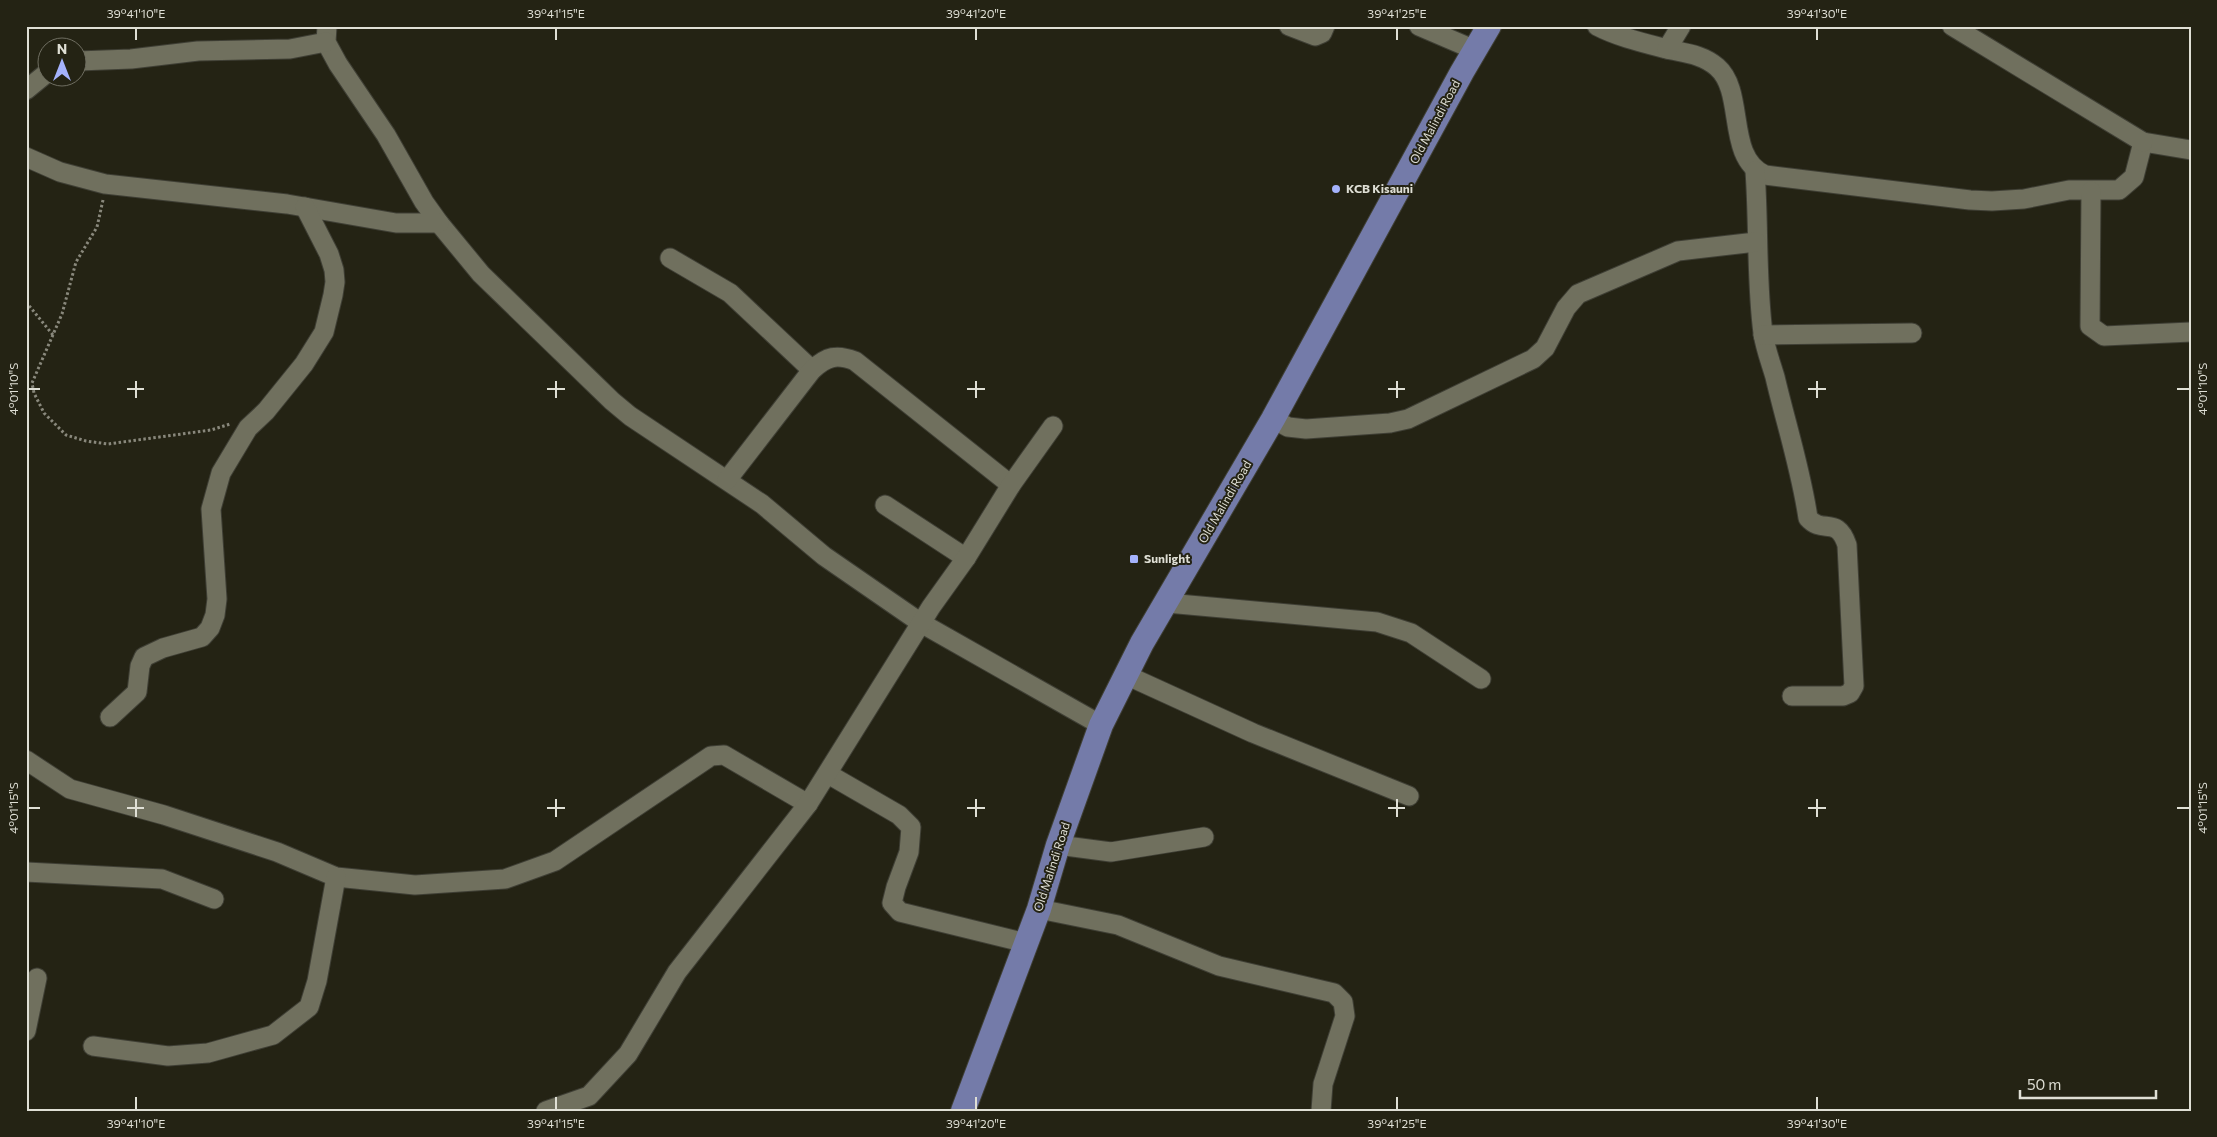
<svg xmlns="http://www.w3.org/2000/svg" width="2217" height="1137" font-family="Commissioner,sans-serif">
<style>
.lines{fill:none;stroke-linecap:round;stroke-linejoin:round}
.minor-casing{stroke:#3f3f35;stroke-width:21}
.major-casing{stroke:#3f3f35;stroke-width:26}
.path{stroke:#89887c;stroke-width:3;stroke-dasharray:2.5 2.5;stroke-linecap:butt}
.minor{stroke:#70705e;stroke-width:19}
.major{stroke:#747ba9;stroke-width:24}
.ticks{fill:none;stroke:#dfdfd5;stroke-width:2}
.poi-dot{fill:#a4b2fc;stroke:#242314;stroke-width:2}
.labels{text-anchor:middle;stroke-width:4;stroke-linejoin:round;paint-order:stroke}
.street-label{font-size:12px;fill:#dfdfd5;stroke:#242314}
.poi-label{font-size:12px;font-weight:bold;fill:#dfdfd5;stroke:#242314;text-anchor:start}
.neatline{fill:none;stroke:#dfdfd5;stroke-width:2}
.ticks-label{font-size:12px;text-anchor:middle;fill:#dfdfd5}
</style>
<rect width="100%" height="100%" fill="#242314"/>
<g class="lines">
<defs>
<g id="minor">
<path d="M327,26L326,42L338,64L386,135L424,202L439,223L481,274L612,401L630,416L762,504L824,556L921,623L1101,725"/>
<path d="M1289,26L1315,36L1322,33L1325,26"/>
<path d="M1419,26L1475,50"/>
<path d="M1597,26C1618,37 1644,43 1667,49C1684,53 1702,54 1717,67C1746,92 1725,157 1765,175L1970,200L1992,201L2024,199L2069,190H2119L2134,177L2143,142L2191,150"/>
<path d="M1952,26L2143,142"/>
<path d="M1667,49L1681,26"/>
<path d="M78,61L131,59L198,51L290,49L326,42"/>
<path d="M26,90L48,72"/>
<path d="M26,157L60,172L105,184L287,204L396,223H439"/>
<path d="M1755,171C1759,225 1756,279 1763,333C1765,348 1771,363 1775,377C1786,424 1801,470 1808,518C1823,535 1837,515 1847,545L1854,686L1850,693L1843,696H1792"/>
<path d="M2091,191L2090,326L2104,336L2191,332"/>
<path d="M670,258L730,293L812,370"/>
<path d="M1763,335L1912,333"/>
<path d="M1273,419L1288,427L1306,429L1390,423L1408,419L1533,359L1545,348L1566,308L1578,294L1678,251L1756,242"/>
<path d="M727,480L812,370C827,356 837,354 855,361L1011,485"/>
<path d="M885,505L966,558"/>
<path d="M1167,603L1377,622L1411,633L1481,679"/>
<path d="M1126,675L1253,733L1409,796"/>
<path d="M110,717L137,692L140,666L144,657L163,648L202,637L210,628L215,615L217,599L211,509L221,473L248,428L266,411L304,364L324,332L333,295L335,282L334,270L329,254L305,207"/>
<path d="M26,760L70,789L164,815L277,852L336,877L415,885L505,879L555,861L711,756L724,755L808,804"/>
<path d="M828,774L899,815L911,827L909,852L896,887L892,903L900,912L1026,943"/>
<path d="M1058,845L1111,852L1204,837"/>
<path d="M26,872L162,879L214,899"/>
<path d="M1039,909L1118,925L1219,966L1334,993L1343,1002L1345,1016L1323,1084L1321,1111"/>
<path d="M26,1031L37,978"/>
<path d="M93,1046L168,1056L208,1053L273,1035L309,1007L317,981L336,877"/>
<path d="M546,1111L589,1096L628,1054L677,972L808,804L931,607L966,558L1011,485L1053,426"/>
</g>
<path id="major" d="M963,1111L1039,909L1058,845L1101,725L1142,643L1273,419L1462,72L1489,26"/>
</defs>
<use href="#minor" class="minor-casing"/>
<use href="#major" class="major-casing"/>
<g class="path">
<path d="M103,200L97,227L76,262L62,314L32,383L34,393L44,413L66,435L86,441L108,444L211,430L230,424"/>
<path d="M26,302L53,335"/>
</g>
<use href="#minor" class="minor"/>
<use href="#major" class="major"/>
</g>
<path class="ticks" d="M136,28V40M556,28V40M976,28V40M1397,28V40M1817,28V40M136,381V398M556,381V398M976,381V398M1397,381V398M1817,381V398M28,389H40M127,389H144M547,389H565M967,389H985M1388,389H1405M1808,389H1826M2177,389H2190M136,799V817M556,799V817M976,799V817M1397,799V817M1817,799V817M28,808H40M127,808H144M547,808H565M967,808H985M1388,808H1405M1808,808H1826M2177,808H2190M136,1097V1110M556,1097V1110M976,1097V1110M1397,1097V1110M1817,1097V1110"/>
<g class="poi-dot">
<circle cx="1336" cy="189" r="5"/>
<rect x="1129" y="554" width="10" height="10" rx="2.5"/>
</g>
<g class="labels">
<g class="street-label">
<text transform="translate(1435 122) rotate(-62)" y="4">Old Malindi Road</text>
<text transform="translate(1225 502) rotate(-60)" y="4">Old Malindi Road</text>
<text transform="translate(1052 867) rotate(-72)" y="4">Old Malindi Road</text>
</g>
<g class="poi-label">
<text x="1346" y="193">KCB Kisauni</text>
<text x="1144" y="563">Sunlight</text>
</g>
</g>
<rect width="2217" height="1137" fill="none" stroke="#242314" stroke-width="55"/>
<g transform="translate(62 62)"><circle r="24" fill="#242314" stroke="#6f6e61"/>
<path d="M0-4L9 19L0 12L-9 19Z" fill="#a4b2fc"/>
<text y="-8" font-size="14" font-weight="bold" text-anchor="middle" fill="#dfdfd5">N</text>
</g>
<path d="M2020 1090v8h136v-8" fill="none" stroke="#dfdfd5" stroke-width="2.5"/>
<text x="2027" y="1090" font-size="15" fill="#dfdfd5" stroke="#242314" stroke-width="4" paint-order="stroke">50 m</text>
<rect x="28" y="28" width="2162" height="1082" class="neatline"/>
<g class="ticks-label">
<text x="136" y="18">39°41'10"E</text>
<text x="556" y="18">39°41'15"E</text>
<text x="976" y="18">39°41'20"E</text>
<text x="1397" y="18">39°41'25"E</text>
<text x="1817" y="18">39°41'30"E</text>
<text transform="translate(14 389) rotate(-90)" y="4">4°01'10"S</text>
<text transform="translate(2203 389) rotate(-90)" y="4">4°01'10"S</text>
<text transform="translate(14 808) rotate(-90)" y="4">4°01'15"S</text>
<text transform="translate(2203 808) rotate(-90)" y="4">4°01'15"S</text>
<text x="136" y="1128">39°41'10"E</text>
<text x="556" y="1128">39°41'15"E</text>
<text x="976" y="1128">39°41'20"E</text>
<text x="1397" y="1128">39°41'25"E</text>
<text x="1817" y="1128">39°41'30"E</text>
</g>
</svg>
